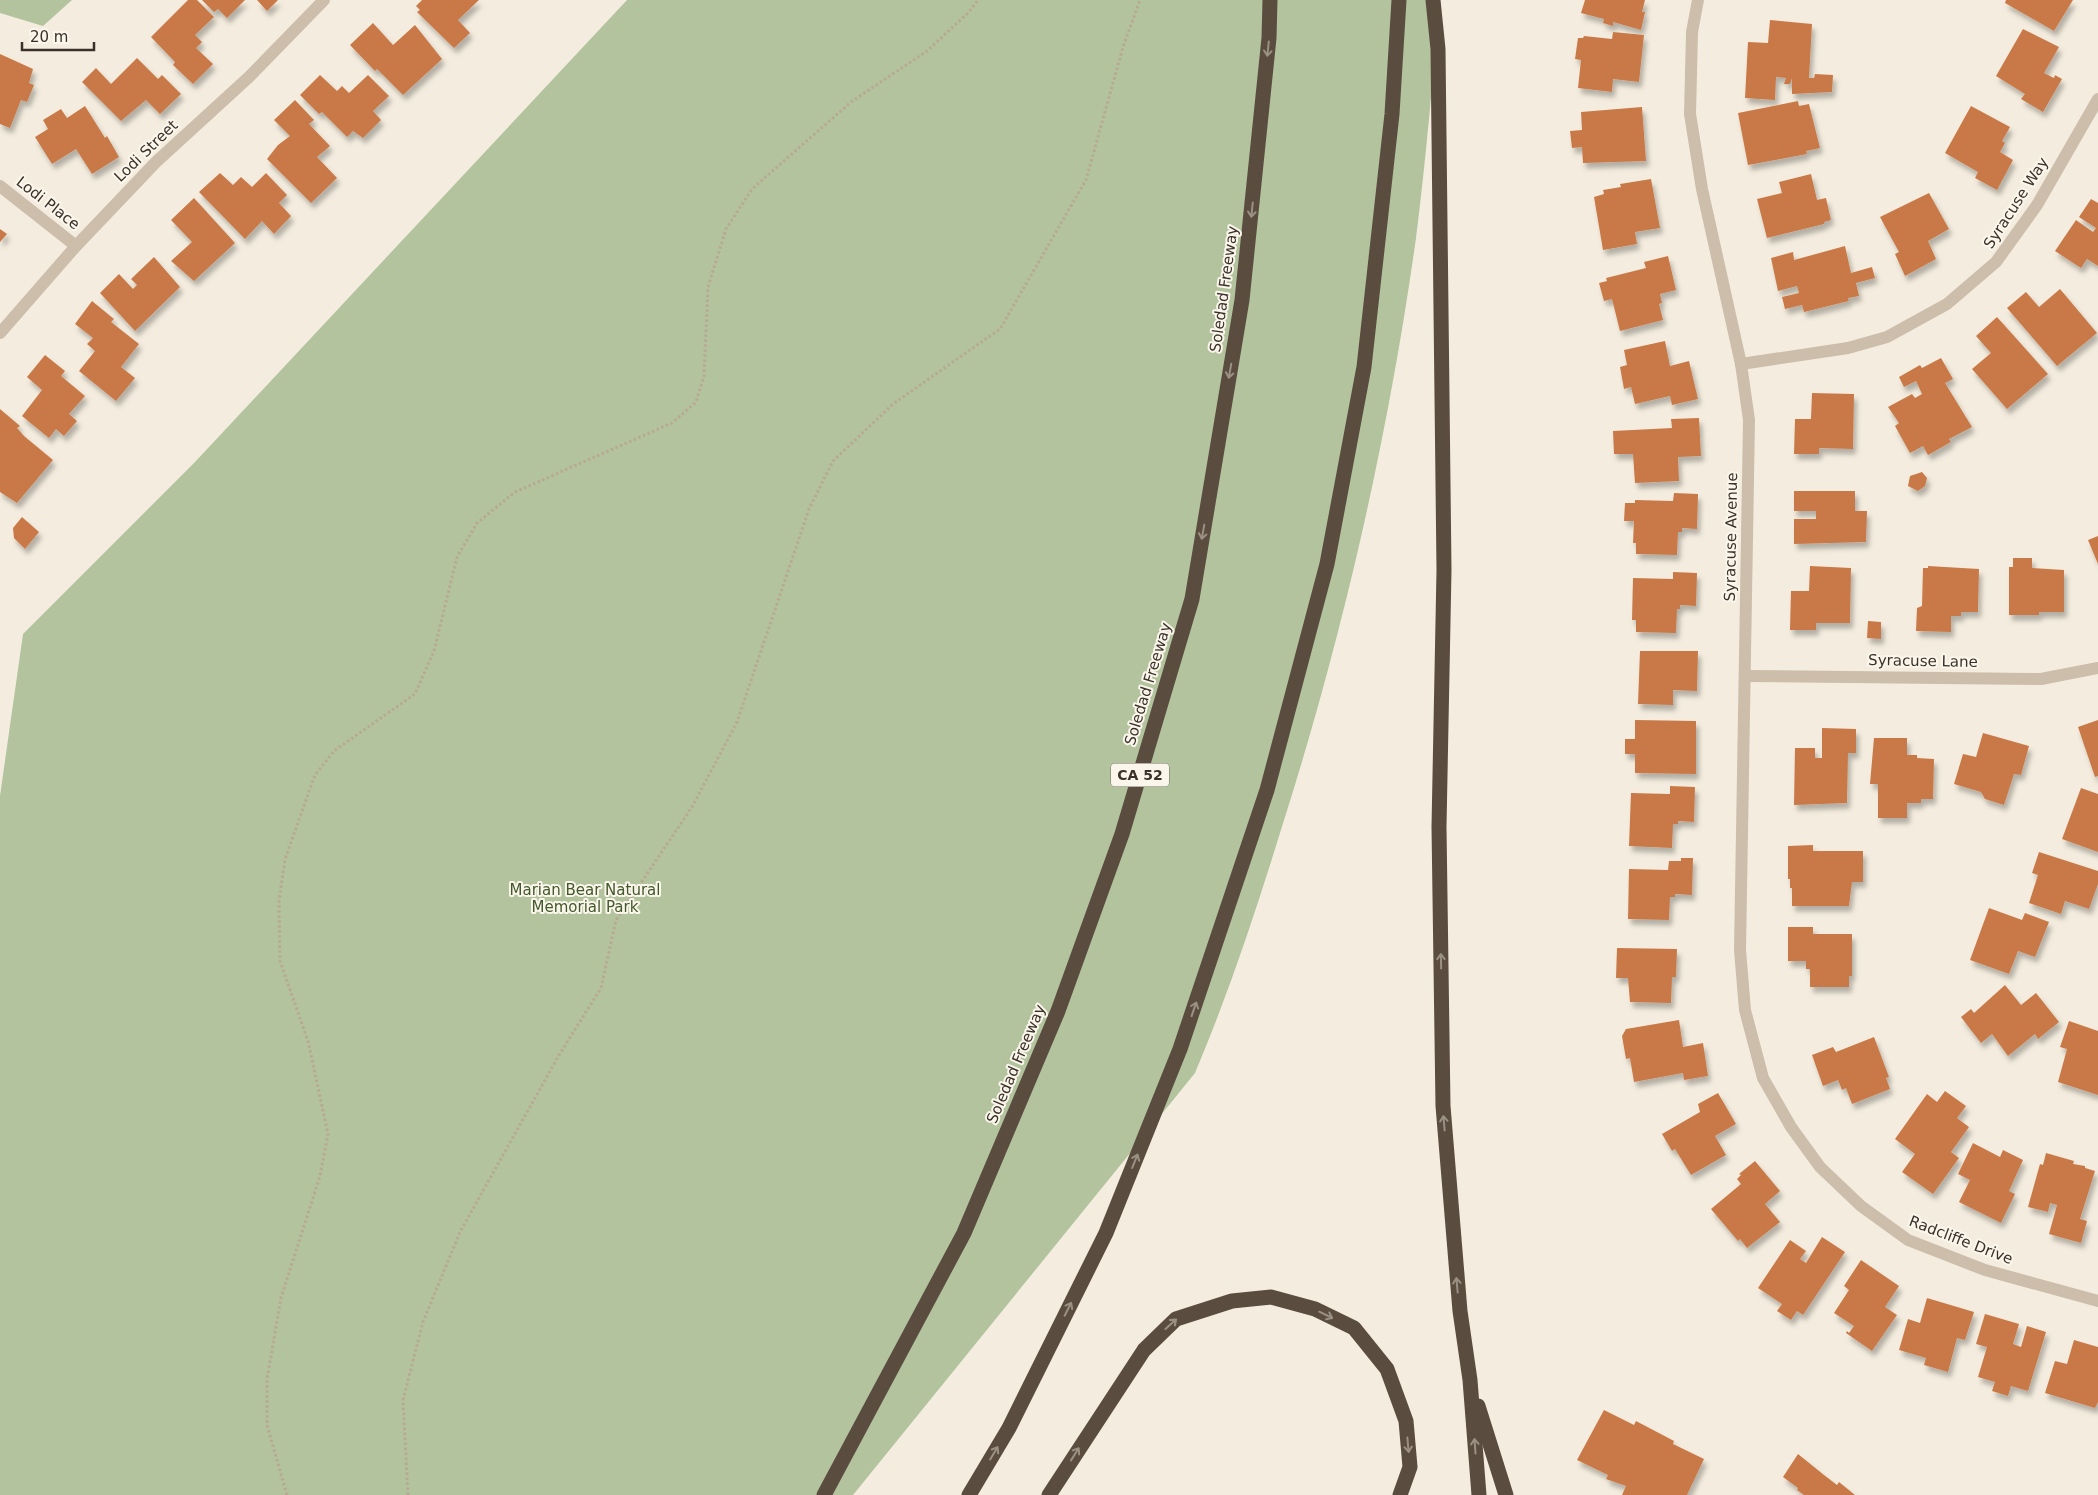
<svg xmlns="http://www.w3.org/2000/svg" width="2098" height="1495" font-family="'DejaVu Sans',sans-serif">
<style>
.green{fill:#b2c39e}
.building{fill:#c97947;filter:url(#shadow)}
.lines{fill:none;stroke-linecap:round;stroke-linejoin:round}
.path{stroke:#b8a994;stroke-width:3;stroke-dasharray:2.5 2.5;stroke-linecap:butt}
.street{stroke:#ccbeaa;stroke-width:12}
.highway{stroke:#5b4c40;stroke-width:15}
.oneway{stroke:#9b9084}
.labels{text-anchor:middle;stroke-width:4;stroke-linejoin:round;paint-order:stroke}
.shield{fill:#fbf6eb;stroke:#746c64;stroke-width:1}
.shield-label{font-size:14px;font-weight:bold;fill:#3a312a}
.street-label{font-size:15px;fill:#3a312a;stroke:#fbf6eb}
.park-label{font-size:15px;fill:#42592c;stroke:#fbf6eb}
</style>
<defs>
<filter id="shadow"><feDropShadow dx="3" dy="5.5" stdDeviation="2.5" flood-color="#0004"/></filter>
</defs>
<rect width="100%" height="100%" fill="#f4eddf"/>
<g class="green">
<path d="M0,0H72L43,26L0,13Z"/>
<path d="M627,0H1439C1433,79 1426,159 1416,238C1388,439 1342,639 1280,833C1255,914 1228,995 1195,1073L853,1495H0V796L23,634L195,462Z"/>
</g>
<g class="building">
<path d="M188,0H197L214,17L195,35L202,42L196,48L213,64L193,84L173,65L175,62L151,37Z"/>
<path d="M202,0H245L227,18L218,9L214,12Z"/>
<path d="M257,0H278L267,11Z"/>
<path d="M422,0H479L458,20L470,33L454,48L417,12L420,10L416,6Z"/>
<path d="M1585,0H1645L1642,12H1645L1641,30L1613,22V26L1603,23L1604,19L1581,13Z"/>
<path d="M2006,0H2073L2054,31L2005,3Z"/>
<path d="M1770,20L1812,24L1809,78H1814L1815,74L1833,75L1832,92L1792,94V78L1790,84H1784L1786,78L1776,77L1775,100L1745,98L1748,42L1768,43Z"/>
<path d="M373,23L393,45L415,25L442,59L403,95L377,69L375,71L350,45Z"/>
<path d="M2023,29L2059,47L2044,73L2054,78L2055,75L2062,79L2043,112L2021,99L2025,94L1996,76Z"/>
<path d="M1613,32L1644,35L1639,82L1613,79L1612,92L1578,88L1581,60L1575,59L1578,38H1583L1584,36L1612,39Z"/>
<path d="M0,54L33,69L29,83L34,85L27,102L21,100L10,128L0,124Z"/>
<path d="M137,58L158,79L162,75L181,94L160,114L146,100L121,121L82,82L96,68L111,84Z"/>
<path d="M320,75L337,91L342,86L349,93L368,75L389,96L373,111L381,120L363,138L353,131L347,137L322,112L319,114L300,95Z"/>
<path d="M295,100L314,120L309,124L330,146L317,157L337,178L311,203L267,159L278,145L290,136L274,120Z"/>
<path d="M1798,101L1799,106L1809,104L1820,148L1806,151L1807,154L1748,165L1738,113Z"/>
<path d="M85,106L105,138L107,136L119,157L92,174L76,149L52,164L35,137L48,129L43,120L61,109L67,118Z"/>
<path d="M1971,106L2010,127L2002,141L2005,143L2000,152L2013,160L1997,190L1975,178L1978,172L1945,153Z"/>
<path d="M1642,107L1646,161L1583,163L1582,147L1572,148L1570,131L1582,130L1581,112Z"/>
<path d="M220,173L233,185L241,177L252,187L266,173L287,195L279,203L291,216L274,234L262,221L245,239L199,192Z"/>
<path d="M1811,174L1817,200L1826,198L1831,220L1824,222V224L1767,238L1757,199L1782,193L1779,182Z"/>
<path d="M1651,179L1660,228L1635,232L1637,244L1603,250L1594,197L1604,194L1603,190L1621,187L1620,184Z"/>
<path d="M1929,193L1949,229L1928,241L1936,259L1905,276L1895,254L1899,252L1880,217Z"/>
<path d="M194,198L235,243L194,281L171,261L192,242L171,220Z"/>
<path d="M2091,199L2098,203V266L2087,259L2081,268L2055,251L2076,220L2093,232L2096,228L2079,217Z"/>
<path d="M0,229L7,234L0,242Z"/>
<path d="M1845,246L1851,273L1872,267L1875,278L1856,283L1859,296L1848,298L1849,301L1804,312L1802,305L1785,309L1782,297L1799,293L1797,286L1778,291L1771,258L1793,252L1794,260Z"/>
<path d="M1668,256L1676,290L1660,294L1662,303L1659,304L1663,320L1620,331L1612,299L1604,301L1599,283L1607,281L1606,278L1646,268L1644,262Z"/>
<path d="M154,257L180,287L135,331L100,293L119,274L133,289L137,285L131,279Z"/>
<path d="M2060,289L2097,333L2057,366L2007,308L2026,292L2039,307Z"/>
<path d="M92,301L114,319L111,322L139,344L121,367L135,378L116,401L79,371L95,351L87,344L93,338L75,324Z"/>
<path d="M1997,317L2048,374L2007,409L1972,369L1991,353L1976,336Z"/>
<path d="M1665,341L1670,366L1689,361L1698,399L1672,405L1670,396L1635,404L1631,387L1624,389L1620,367L1627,365L1624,350Z"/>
<path d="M45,355L65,371L61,376L85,396L69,414L77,421L64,436L56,429L49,438L22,416L42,390L27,377Z"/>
<path d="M1941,358L1953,379L1945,383L1972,427L1949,439L1951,442L1928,455L1923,446L1910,453L1895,426L1899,423L1888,407L1912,394L1915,398L1922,394L1916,381L1904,387L1899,377L1920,365L1922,368Z"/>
<path d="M1812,393L1854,394L1853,449L1819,448V454H1794L1795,419H1811Z"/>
<path d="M0,409L20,426L17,428L24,436L53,460L17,503L0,492Z"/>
<path d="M1699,418L1701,456L1678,457L1679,481L1635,483L1633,454H1614L1613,431L1672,428L1671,419Z"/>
<path d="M1922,472L1927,478L1925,486L1918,491L1908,486L1910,476Z"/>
<path d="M1794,491H1855V511H1867L1866,542L1794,544V519H1816V511H1794Z"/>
<path d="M1674,493L1698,494L1697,529L1682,528V532H1678L1677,555L1636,554V543H1633L1634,521H1624L1625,503H1635V500L1673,501Z"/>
<path d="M22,517L39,532L25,549L14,538L13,528Z"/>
<path d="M2098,536V564L2088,540Z"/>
<path d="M2013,558H2032V568L2064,570V612H2039V615H2009V567H2013Z"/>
<path d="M1810,566L1851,568L1850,623H1816V630H1790L1791,591H1809Z"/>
<path d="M1928,566L1979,569L1978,612H1961V616H1951V632L1916,631L1917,608L1922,606L1923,568H1928Z"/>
<path d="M1673,572L1697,573L1696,606L1680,605V609H1677L1676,633L1636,632V620H1632L1633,578L1673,579Z"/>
<path d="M1868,621L1881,622V639L1867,638Z"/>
<path d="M1640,651H1698L1697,691L1673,690V705L1638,704Z"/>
<path d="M1635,720L1696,721V774L1635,773V754H1625V739H1635Z"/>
<path d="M2098,720V776L2095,777L2078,727Z"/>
<path d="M1822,728L1856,729V753H1848L1847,803L1794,805L1795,748H1815V758H1822Z"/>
<path d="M1983,733L2029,746L2021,775L2014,774L2004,805L1985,799L1981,792L1954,784L1963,754L1976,757Z"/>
<path d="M1874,738H1907V755H1917V758L1934,759L1933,799H1921V803H1907V818H1878V784H1870Z"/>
<path d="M1670,786L1695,787L1694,822L1678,821V824H1673L1672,848L1629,846L1631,793L1670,794Z"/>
<path d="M2081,788L2098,794V852L2062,839Z"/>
<path d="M1813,845V851H1863V882H1852L1849,906H1792V888H1790V879H1788V846Z"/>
<path d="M2039,852L2098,871V884L2089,909L2065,901L2061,914L2029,903L2038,875L2032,873Z"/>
<path d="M1681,858H1693L1692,895L1675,894V897H1670L1669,920L1628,919L1629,869L1668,870L1669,861H1681Z"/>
<path d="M1989,908L2022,920L2025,913L2049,922L2035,957L2018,951L2009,974L1970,960Z"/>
<path d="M1788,927H1813V934H1852V976H1849V987H1810V969H1806V961H1788Z"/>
<path d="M1617,948L1677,949L1676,977H1672L1671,1003L1630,1002L1628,978H1616Z"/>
<path d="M2005,985L2021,1005L2036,993L2059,1022L2038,1039L2035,1034L2008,1056L1992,1034L1981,1043L1961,1017L1971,1009L1974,1013Z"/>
<path d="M1679,1020L1683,1047L1703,1043L1708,1076L1684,1080L1683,1073L1634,1082L1630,1058L1626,1059L1622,1036L1626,1029Z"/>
<path d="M2069,1021L2098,1031V1095L2058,1082L2067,1049L2060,1047Z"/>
<path d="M1874,1037L1889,1077L1886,1078L1890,1089L1852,1104L1846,1088L1842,1090L1838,1080L1823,1086L1812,1055L1833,1047L1836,1052Z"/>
<path d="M1945,1091L1966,1106L1957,1118L1969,1127L1951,1152L1959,1158L1933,1194L1902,1172L1915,1154L1895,1139L1927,1094L1937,1102Z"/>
<path d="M1718,1093L1736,1124L1715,1136L1726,1155L1691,1175L1675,1149L1672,1151L1662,1134L1700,1112L1698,1104Z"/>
<path d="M1973,1143L2000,1157L2003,1150L2023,1160L2009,1191L2015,1194L2001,1223L1959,1202L1970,1180L1958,1174Z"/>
<path d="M2046,1153L2074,1161L2073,1164L2085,1166V1168L2095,1171L2080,1219L2087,1221L2081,1243L2049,1234L2057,1205L2050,1203L2048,1212L2028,1207L2040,1164L2043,1165Z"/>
<path d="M1755,1161L1780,1191L1765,1204L1780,1222L1747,1248L1740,1239L1738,1241L1711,1209L1741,1184L1737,1179L1741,1175L1739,1174Z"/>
<path d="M1822,1237L1845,1252L1803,1315L1797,1311L1791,1320L1777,1311L1782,1304L1758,1288L1790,1240L1806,1251L1800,1259L1806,1263Z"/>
<path d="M1861,1260L1899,1286L1885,1307L1897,1315L1872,1351L1846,1333L1847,1331L1849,1333L1854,1326L1834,1313L1849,1290L1844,1286Z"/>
<path d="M1927,1298L1974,1312L1965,1340L1957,1338L1948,1372L1924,1365L1926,1358L1899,1350L1908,1319L1920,1323Z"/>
<path d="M1985,1314L2019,1324L2013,1344L2021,1347L2027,1326L2046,1332L2028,1391L2011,1386L2008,1396L1992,1391L1995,1382L1978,1377L1987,1347L1976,1344Z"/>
<path d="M2074,1340L2098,1347V1402L2095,1408L2045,1393L2055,1361L2067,1364Z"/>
<path d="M1604,1410L1634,1425L1636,1421L1674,1441L1673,1444L1704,1459L1687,1495H1622L1626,1486L1606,1479L1608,1475L1577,1460Z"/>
<path d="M1798,1454L1824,1475L1837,1485L1839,1482L1855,1495H1804L1797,1490L1798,1488L1783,1477Z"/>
</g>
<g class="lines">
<g class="path">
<path d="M287,1495L267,1425V1379L281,1298L320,1176L328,1134L308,1041L280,961L279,901L285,859L315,775L334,751L415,694L434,651L457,557L477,523L515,492L672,423L696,402L704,376L708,287L726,229L752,189L851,102L927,51L969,12L978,0"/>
<path d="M408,1495L403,1400L423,1322L460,1232L559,1055L601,988L616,920L692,807L737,722L809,509L833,461L893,404L1000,329L1086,180L1123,47L1140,0"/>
</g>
<g class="street">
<path d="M1698,0L1692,32L1690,114L1702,189L1741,364L1749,420L1740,950L1745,1010L1763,1078L1791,1127L1820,1167L1861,1206L1908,1240L1985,1270L2098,1301"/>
<path d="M0,186L76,246"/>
<path d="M0,333L76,246L156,162L249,77L324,0"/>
<path d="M1741,364L1848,348L1887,337L1947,304L1996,262L2037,205L2098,99"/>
<path d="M1746,676L2041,679L2098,668"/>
</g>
<g class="highway">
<path d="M1433,0L1438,49L1444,570L1439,827L1443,1106L1460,1311L1470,1380L1479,1495"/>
<path d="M1478,1406L1506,1495"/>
<path d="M824,1495L964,1233L1058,1011L1122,834L1192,599L1242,300L1269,38L1270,0"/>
<path d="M969,1495L1009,1428L1106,1233L1180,1049L1267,790L1327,564L1364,367L1392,114L1399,0"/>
<path d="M1049,1495L1144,1350L1176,1319L1232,1301L1271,1297L1315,1309L1354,1328L1387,1369L1406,1421L1410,1467L1400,1495"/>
</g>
</g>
<defs><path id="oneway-shaft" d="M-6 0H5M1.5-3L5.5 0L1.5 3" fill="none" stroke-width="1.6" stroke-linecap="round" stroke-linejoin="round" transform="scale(1.25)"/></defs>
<g class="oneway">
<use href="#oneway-shaft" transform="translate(1268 49) rotate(96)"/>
<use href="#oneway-shaft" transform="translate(1252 210) rotate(96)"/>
<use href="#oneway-shaft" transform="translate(1230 371) rotate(100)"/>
<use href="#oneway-shaft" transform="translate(1203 532) rotate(100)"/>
<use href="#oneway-shaft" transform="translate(1441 961) rotate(-91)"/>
<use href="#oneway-shaft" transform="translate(1194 1009) rotate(-71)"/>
<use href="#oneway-shaft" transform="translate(1444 1123) rotate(-95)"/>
<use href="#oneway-shaft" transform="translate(1135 1161) rotate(-68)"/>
<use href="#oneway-shaft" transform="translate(1457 1285) rotate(-95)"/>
<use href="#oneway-shaft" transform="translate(1068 1309) rotate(-63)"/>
<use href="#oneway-shaft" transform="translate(1326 1315) rotate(26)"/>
<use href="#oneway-shaft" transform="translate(1171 1324) rotate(-42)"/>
<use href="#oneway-shaft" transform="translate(1408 1445) rotate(85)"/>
<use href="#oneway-shaft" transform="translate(1475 1446) rotate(-94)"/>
<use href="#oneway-shaft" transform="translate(994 1453) rotate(-59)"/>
<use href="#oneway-shaft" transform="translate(1075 1454) rotate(-58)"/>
</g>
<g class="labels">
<rect class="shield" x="1111" y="763.5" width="58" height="23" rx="4"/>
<g class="shield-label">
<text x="1140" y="780">CA 52</text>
</g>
<g class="street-label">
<text transform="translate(146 151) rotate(-44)" y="5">Lodi Street</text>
<text transform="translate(48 203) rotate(38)" y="5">Lodi Place</text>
<text transform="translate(2016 203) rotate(-57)" y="5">Syracuse Way</text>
<text transform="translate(1224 289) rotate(-82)" y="5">Soledad Freeway</text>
<text transform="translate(1731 537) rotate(-89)" y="5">Syracuse Avenue</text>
<text transform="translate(1923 661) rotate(1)" y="5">Syracuse Lane</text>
<text transform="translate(1148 684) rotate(-73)" y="5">Soledad Freeway</text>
<text transform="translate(1016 1064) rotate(-67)" y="5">Soledad Freeway</text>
<text transform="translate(1961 1240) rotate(21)" y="5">Radcliffe Drive</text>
</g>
<g class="park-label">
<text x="585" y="895">Marian Bear Natural<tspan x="585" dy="17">Memorial Park</tspan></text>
</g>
</g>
<path d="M22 42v8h72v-8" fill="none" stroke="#3a312a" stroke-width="2.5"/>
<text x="30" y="42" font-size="15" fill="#3a312a" stroke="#fbf6eb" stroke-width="4" paint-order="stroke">20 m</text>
</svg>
